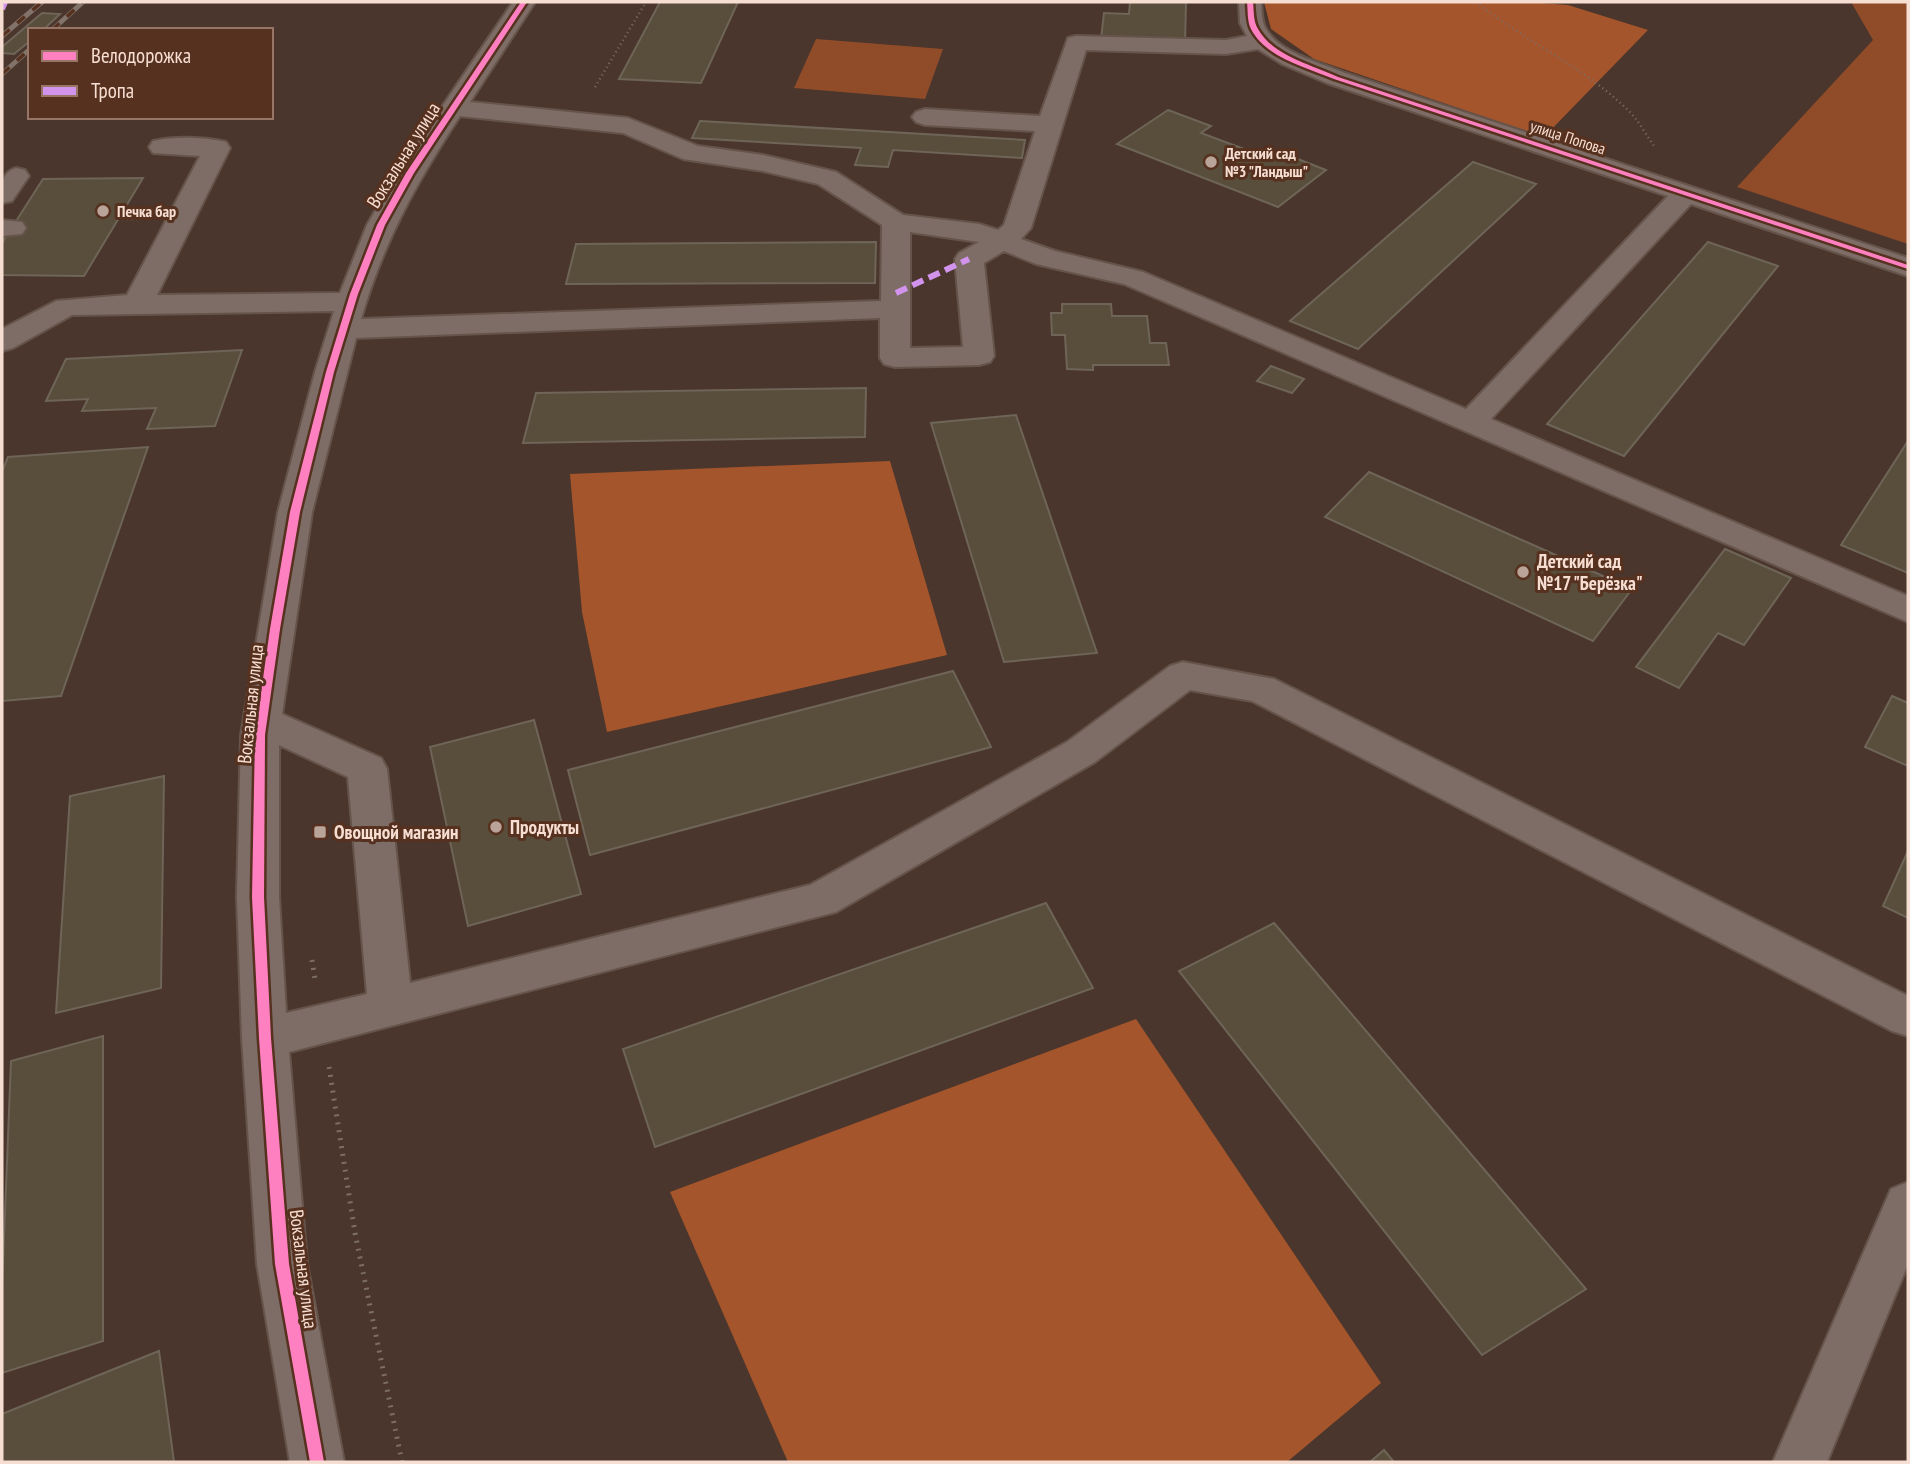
<svg xmlns="http://www.w3.org/2000/svg" width="1910" height="1464" font-family="'PT Sans Narrow',sans-serif">
<style>
.green{fill:#904c29}
.forest{fill:#a5552c}
.building{fill:#584e3b;stroke:#6e6558;stroke-width:2}
.lines{fill:none;stroke-linecap:round;stroke-linejoin:round}
.minor-casing{stroke:#66544b;stroke-width:4}
.path-far1{stroke:#7c6d66;stroke-width:2.5;stroke-dasharray:1 3.5;stroke-linecap:butt}
.path{stroke:#7c6d66;stroke-width:5;stroke-dasharray:2 6;stroke-linecap:butt}
.minor{fill:#7d6d66;fill-rule:evenodd}
.rail-casing{stroke:#81726a;stroke-width:5}
.rail{stroke:#57311f;stroke-width:3.5;stroke-dasharray:10;stroke-linecap:butt}
.quiet{stroke:#d193ec;stroke-width:6;stroke-dasharray:12 6;stroke-linecap:butt}
.cycleway-casing{stroke:#57311f;stroke-width:5}
.cycleway{fill:#ff80c0;fill-rule:evenodd}
.poi-dot{fill:#baa398;stroke:#57311f;stroke-width:2.5}
.labels{text-anchor:middle;stroke-width:6;stroke-linejoin:round;paint-order:stroke}
.far-street-label{font-size:16px;fill:#f7ded2;stroke:#57311f}
.far-poi-label{font-size:16px;font-weight:bold;fill:#f7ded2;stroke:#57311f;text-anchor:start}
.street-label{font-size:19px;fill:#f7ded2;stroke:#57311f}
.poi-label{font-size:19px;font-weight:bold;fill:#f7ded2;stroke:#57311f;text-anchor:start}
</style>
<rect width="100%" height="100%" fill="#4a362c"/>
<g class="green">
<path d="M1851,2H1908V244L1737,187L1873,40Z"/>
<path d="M816,39L943,49L925,99L794,88Z"/>
</g>
<g class="forest">
<path d="M1264,2H1527L1568,5L1648,30L1544,137L1314,59L1271,29Z"/>
<path d="M890,461L947,655L607,732L582,612L570,474Z"/>
<path d="M1136,1019L1381,1383L1287,1462H788L670,1192Z"/>
</g>
<g class="building">
<path d="M660,2H738L701,83L619,79Z"/>
<path d="M1130,2H1186L1185,43L1101,39L1104,13L1129,14Z"/>
<path d="M42,13L60,14L43,30H30V41L14,54L2,53V47Z"/>
<path d="M1168,110L1211,126L1201,133L1271,159L1280,152L1326,170L1278,207L1117,144Z"/>
<path d="M700,121L1025,140L1022,158L893,150L888,167L855,165L861,148L692,138Z"/>
<path d="M1473,162L1536,184L1358,349L1290,321Z"/>
<path d="M143,178L84,276L2,275V243L43,179Z"/>
<path d="M876,242L875,283L566,284L576,244Z"/>
<path d="M1708,242L1778,266L1624,456L1547,424Z"/>
<path d="M1062,304H1111L1112,316H1147L1150,343H1166L1169,365H1093V370L1067,369L1065,335H1052L1051,313H1062Z"/>
<path d="M242,350L215,426L147,429L156,408L82,411L88,399L46,401L66,359Z"/>
<path d="M1271,366L1304,379L1292,393L1257,381Z"/>
<path d="M866,388L865,437L523,443L536,393Z"/>
<path d="M1016,415L1097,653L1004,662L931,423Z"/>
<path d="M1908,441V573L1841,545Z"/>
<path d="M148,447L61,696L2,701V472L8,457Z"/>
<path d="M1369,472L1632,589L1593,641L1325,517Z"/>
<path d="M1725,549L1791,578L1744,645L1718,633L1679,688L1636,667Z"/>
<path d="M953,671L991,747L590,855L568,770Z"/>
<path d="M1892,696L1908,703V766L1865,747Z"/>
<path d="M534,720L581,894L468,926L430,747Z"/>
<path d="M164,776L161,988L56,1013L70,796Z"/>
<path d="M1908,851V918L1883,906Z"/>
<path d="M1046,903L1093,988L655,1147L623,1049Z"/>
<path d="M1274,923L1586,1289L1482,1355L1179,971Z"/>
<path d="M103,1036V1341L2,1373V1289L11,1061Z"/>
<path d="M159,1351L174,1462H2V1414Z"/>
<path d="M1384,1450L1394,1462H1370Z"/>
</g>
<g class="lines">
<defs>
<g id="minor">
<path d="M513,2H535L470,102L628,118L698,146L763,155L836,172L903,215L979,224L998,230L1004,225L1035,131L925,125L916,122L912,117L916,112L925,109L1040,116L1068,38L1076,36L1226,40L1247,36L1240,23L1239,2H1261C1262,11 1261,21 1266,29C1281,54 1320,62 1345,73L1908,258V276L1691,204L1491,419L1908,596V622L1124,284L1036,264L1004,251L984,263L994,356L990,362L979,365L895,367L884,364L880,358V318L356,338L312,512L282,714L381,758L387,769L410,983L810,885L1067,742L1170,666L1183,662L1274,679L1908,996V1036L1892,1031L1252,701L1190,690L1095,762L836,912L289,1052L307,1264L344,1462H290L257,1264L242,1038L237,897L241,735L278,512L315,372L334,311L72,315L13,348L2,351V329L56,301L127,295L200,156L153,153L149,147L153,141C174,136 205,137 226,142L230,148L157,295L340,293L367,225L397,173ZM1258,49L1282,64L1327,83L1668,196L1466,409L1143,272L1055,251L1021,239L1031,228L1086,50L1226,54ZM460,116L623,133L683,159L763,171L818,184L882,225L881,301L361,319C384,241 415,185 460,116ZM910,232L979,242L959,253L955,259L963,347L910,348ZM279,745L348,777L367,994L286,1013L279,897Z"/>
<path d="M16,168L25,170L29,176L12,201L2,203C2,187 0,173 16,168Z"/>
<path d="M2,220L22,222L26,228L22,234L2,236Z"/>
<path d="M1908,1182V1264L1827,1462H1773L1891,1189Z"/>
</g>
</defs>
<use href="#minor" class="minor-casing"/>
<g class="path-far1">
<path d="M1476,2C1525,41 1584,67 1629,111C1639,121 1646,135 1654,146"/>
<path d="M595,87L646,2"/>
<path d="M118,219H137"/>
</g>
<g class="path">
<path d="M312,960L315,979"/>
<path d="M329,1067L355,1233L402,1462"/>
</g>
<use href="#minor" class="minor"/>
<defs>
<g id="rail">
<path d="M52,30L83,2"/>
<path d="M2,36L42,2"/>
<path d="M2,74L30,49"/>
</g>
</defs>
<use href="#rail" class="rail-casing"/>
<use href="#rail" class="rail"/>
<g class="quiet">
<path d="M2,9L5,2"/>
<path d="M896,293L969,259"/>
</g>
<defs>
<g id="cycleway">
<path d="M521,2H527L414,173L385,225L358,294L334,372L300,512L280,629L265,735L264,897L271,1038L289,1264L324,1462H310L275,1264L259,1038L252,897L255,735L270,629L290,512L326,372L350,294L377,225L406,173Z"/>
<path d="M1247,2H1253C1254,11 1253,21 1258,29C1273,56 1312,65 1338,77L1908,265V269L1334,79C1306,67 1266,58 1251,29C1247,21 1248,11 1247,2Z"/>
</g>
</defs>
<use href="#cycleway" class="cycleway-casing"/>
<use href="#cycleway" class="cycleway"/>
</g>
<g class="poi-dot">
<circle cx="1211" cy="162" r="7"/>
<circle cx="103" cy="211" r="7"/>
<circle cx="1523" cy="572" r="7"/>
<circle cx="496" cy="827" r="7"/>
<rect x="313" y="825" width="14" height="14" rx="3.5"/>
</g>
<g class="labels">
<g class="far-street-label">
<text transform="translate(1568 137) rotate(18)" y="6">улица Попова</text>
</g>
<g class="far-poi-label">
<text x="1225" y="159">Детский сад<tspan x="1225" dy="18">№3 "Ландыш"</tspan></text>
<text x="117" y="217">Печка бар</text>
</g>
<g class="street-label">
<text transform="translate(403 155) rotate(-58)" y="7">Вокзальная улица</text>
<text transform="translate(250 704) rotate(-84)" y="7">Вокзальная улица</text>
<text transform="translate(304 1269) rotate(83)" y="7">Вокзальная улица</text>
</g>
<g class="poi-label">
<text x="1537" y="568">Детский сад<tspan x="1537" dy="22">№17 "Берёзка"</tspan></text>
<text x="510" y="834">Продукты</text>
<text x="334" y="839">Овощной магазин</text>
</g>
</g>
<rect width="1910" height="1464" fill="none" stroke="#f7ded2" stroke-width="7"/>
<rect x="28" y="28" width="245" height="91" fill="#57311f" stroke="#977667" stroke-width="2"/>
<rect x="42" y="51" width="35" height="10" fill="#ff80c0" stroke="#977667" stroke-width="2"/>
<text x="91" y="63" font-size="21" fill="#f7ded2">Велодорожка</text>
<rect x="42" y="86" width="35" height="10" fill="#d193ec" stroke="#977667" stroke-width="2"/>
<text x="91" y="98" font-size="21" fill="#f7ded2">Тропа</text>
</svg>
